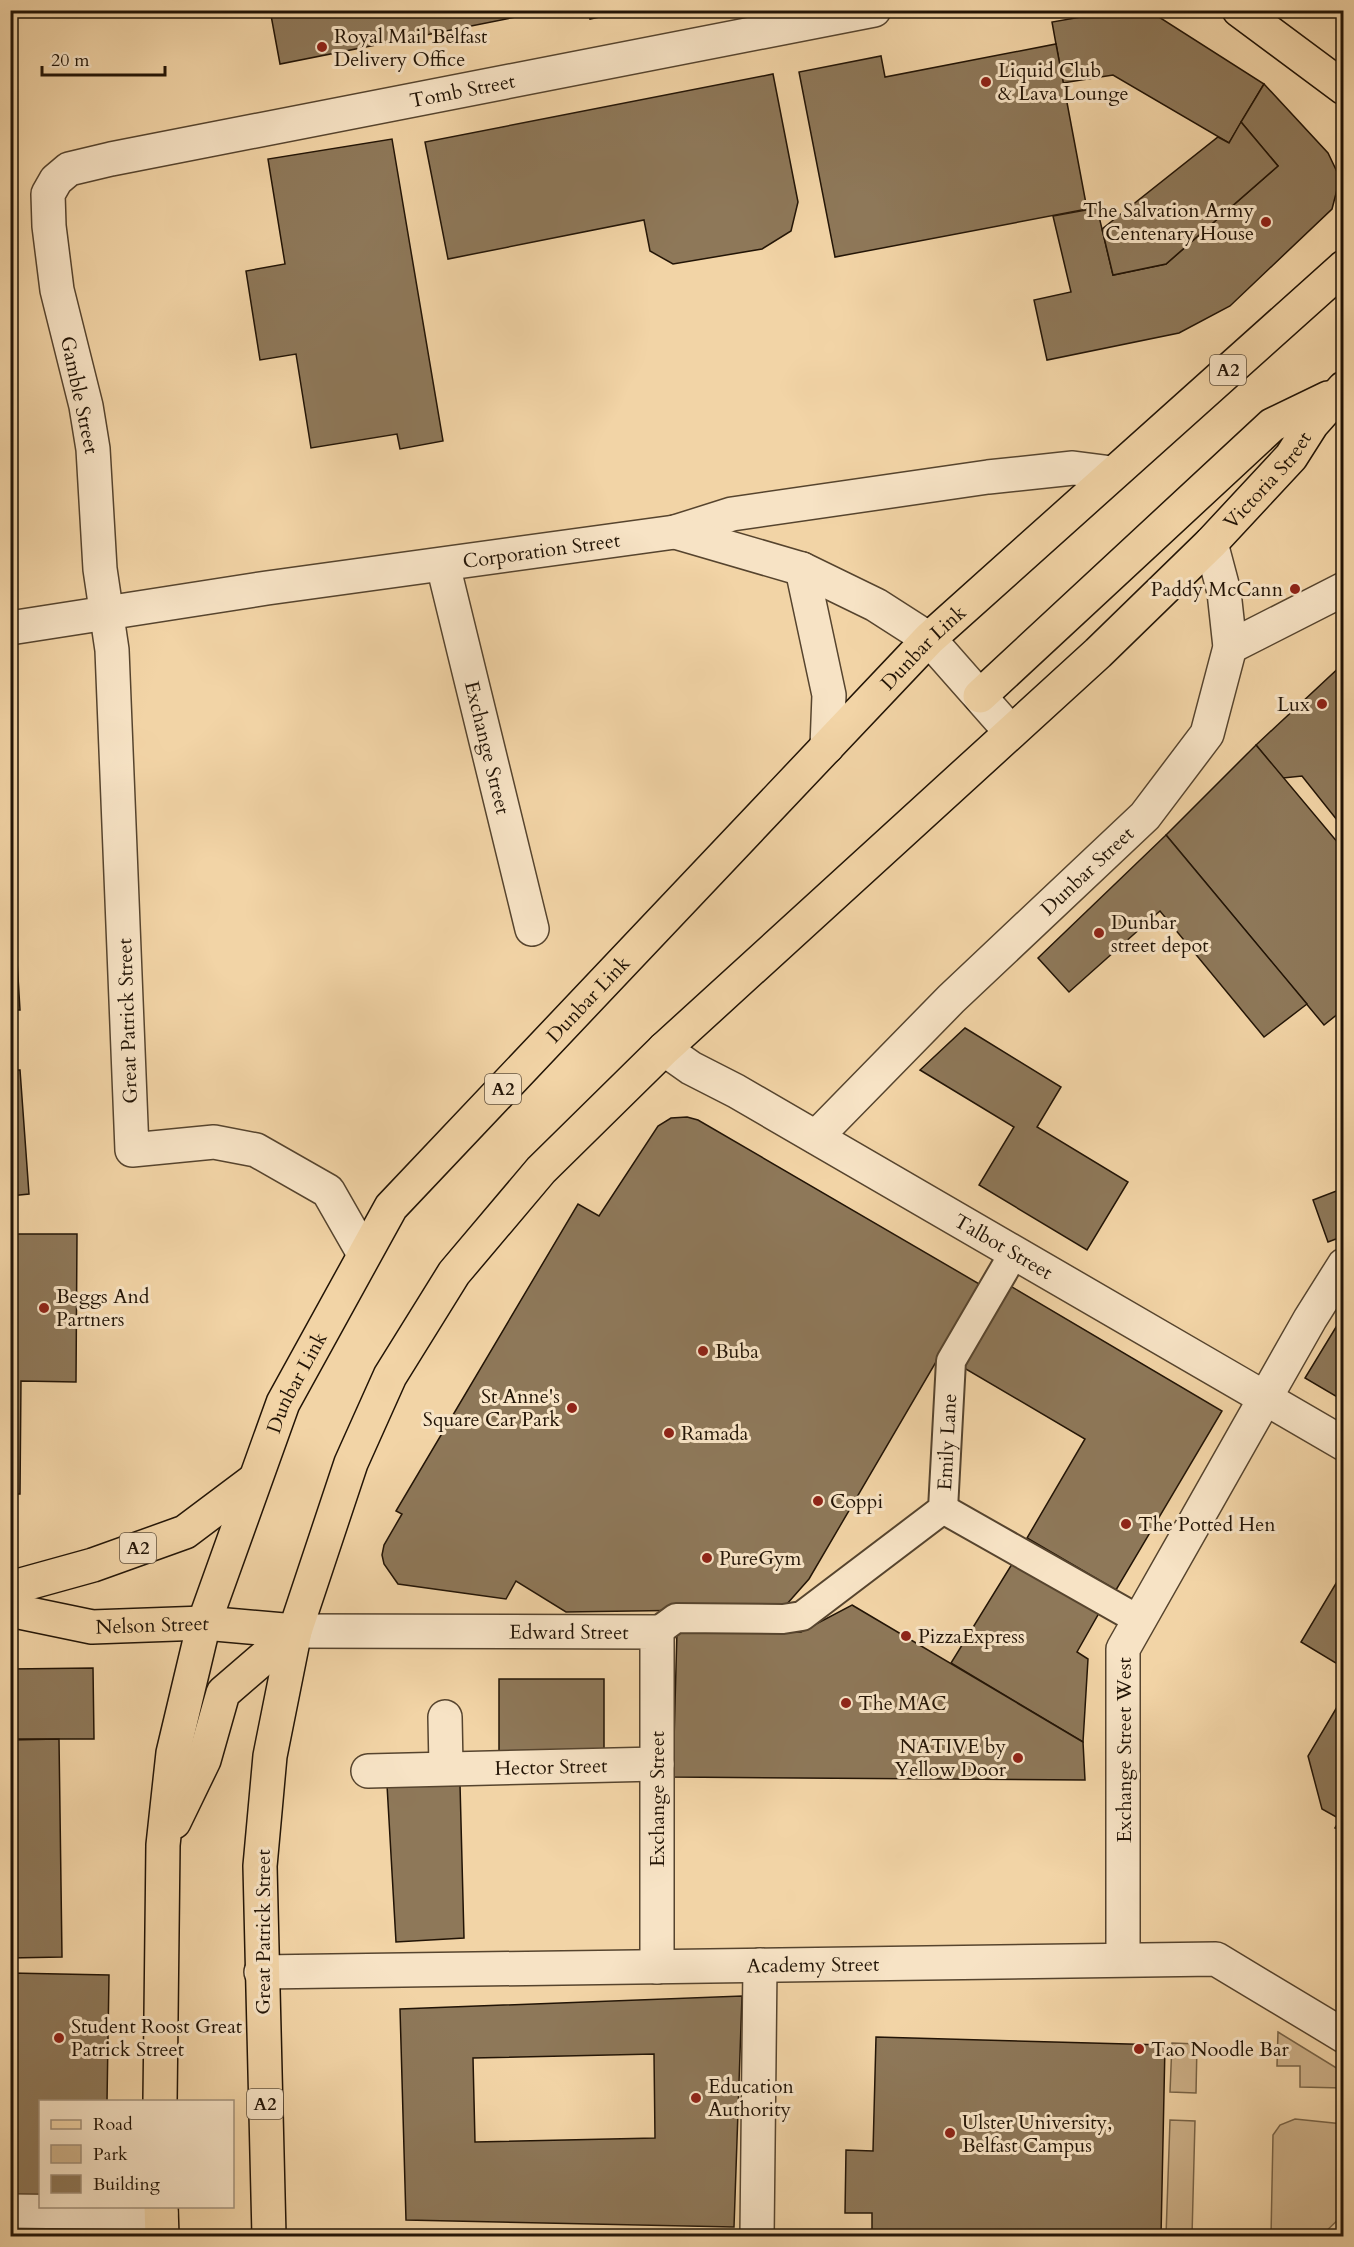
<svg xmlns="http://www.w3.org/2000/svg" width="1354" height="2247" font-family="Cardo,serif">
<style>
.green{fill:#cfb38b;stroke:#786448;stroke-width:1.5}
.building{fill:#8e7859;stroke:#221406;stroke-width:1.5;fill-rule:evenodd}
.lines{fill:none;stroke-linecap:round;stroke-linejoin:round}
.pedestrian-casing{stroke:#56442e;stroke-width:32}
.minor-casing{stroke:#56442e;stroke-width:36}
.tertiary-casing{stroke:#56442e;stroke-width:36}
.primary-casing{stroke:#221406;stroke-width:36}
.pedestrian{stroke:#f7e3c5;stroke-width:28}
.minor{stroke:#f7e3c5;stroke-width:33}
.tertiary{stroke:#f7e3c5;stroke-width:33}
.primary{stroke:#f2d4a6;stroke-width:33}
.poi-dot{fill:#8f2418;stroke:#f7e3c5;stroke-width:2}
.labels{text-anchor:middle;stroke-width:6;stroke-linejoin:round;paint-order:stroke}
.shield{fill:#f7e3c5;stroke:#62523f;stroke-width:1.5}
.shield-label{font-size:18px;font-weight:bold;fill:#221406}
.poi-label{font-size:20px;fill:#221406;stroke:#f7e3c5;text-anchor:start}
.street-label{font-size:20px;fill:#221406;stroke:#f7e3c5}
</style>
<rect width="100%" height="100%" fill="#f2d4a6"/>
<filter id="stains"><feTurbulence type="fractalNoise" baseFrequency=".00333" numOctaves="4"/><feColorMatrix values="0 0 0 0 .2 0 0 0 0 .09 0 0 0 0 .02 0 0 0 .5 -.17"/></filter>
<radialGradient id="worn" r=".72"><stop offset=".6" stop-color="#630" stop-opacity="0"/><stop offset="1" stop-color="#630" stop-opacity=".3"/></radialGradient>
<g class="green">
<path d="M1278,2032L1343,2072V2088L1300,2087V2066H1277Z"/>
<path d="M1172,2043L1197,2044L1196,2093L1170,2092Z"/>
<path d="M1295,2119L1343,2124V2215L1321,2236H1271L1273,2135L1280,2125Z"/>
<path d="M1170,2120L1195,2121L1192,2236H1166Z"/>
</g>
<g class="building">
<path d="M270,10H551L280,64Z"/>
<path d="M588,10H631L590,19Z"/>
<path d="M1121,10H1148L1264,84L1229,143L1113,75L1063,83L1052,22Z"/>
<path d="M1056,44L1087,209L835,257L799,72L881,56L885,77Z"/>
<path d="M773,74L798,202L791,231L762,249L673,264L650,251L644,220L448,259L425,142Z"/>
<path d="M1264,84L1328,153L1340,178L1332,209L1230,306L1179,333L1047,360L1034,300L1071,292L1053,216L1097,208L1113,275L1166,264L1278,166L1241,122Z"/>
<path d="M1241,122L1278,166L1166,264L1113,275L1102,229L1218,137L1229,143Z"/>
<path d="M392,139L443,441L400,449L397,434L311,448L296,354L260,360L246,271L285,264L268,159Z"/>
<path d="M1344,663V823L1341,825L1302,776L1283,778L1256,745Z"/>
<path d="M10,703L16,804H10Z"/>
<path d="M1256,745L1344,850V1009L1324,1025L1166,835Z"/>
<path d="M1166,835L1307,1004L1264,1037L1160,911L1069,992L1038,958Z"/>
<path d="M10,928H15L20,1010H10Z"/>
<path d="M965,1028L1061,1087L1037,1127L1128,1182L1087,1250L979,1185L1014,1127L920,1070Z"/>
<path d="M10,1070H20L29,1194L10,1196Z"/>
<path d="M687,1117L698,1120L981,1285L809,1579L786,1605L767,1609L566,1612L516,1581L506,1599L398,1584L384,1564L382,1555L384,1545L402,1514L396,1511L578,1204L599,1216L658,1126L671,1118Z"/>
<path d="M1344,1188V1236L1328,1242L1313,1200Z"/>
<path d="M10,1234H77L76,1382L21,1381L20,1494H10Z"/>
<path d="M1007,1284L1222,1411L1116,1590L1027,1538L1085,1439L959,1365Z"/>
<path d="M1344,1314V1401L1305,1378Z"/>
<path d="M1012,1564L1099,1613L1077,1652L1088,1659L1083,1742L951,1663Z"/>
<path d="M1344,1570V1668L1301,1642Z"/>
<path d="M852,1605L1083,1742L1085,1780L673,1777L677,1631L801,1632Z"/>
<path d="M93,1668L94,1739H10V1669Z"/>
<rect x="499" y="1679" width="105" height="82"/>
<path d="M1344,1701V1833L1335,1828L1340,1819L1322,1809L1308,1756L1340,1702Z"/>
<path d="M59,1739L62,1957L10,1958V1740Z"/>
<path d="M460,1784L464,1938L396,1942L387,1785Z"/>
<path d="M10,1973L109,1975L107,2102H40V2195H10Z"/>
<path d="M742,1996L734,2227L406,2220L400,2009ZM654,2054L655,2138L475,2142L473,2058Z"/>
<path d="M876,2037L1165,2045L1161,2236H872V2213H845L846,2150L873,2151Z"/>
</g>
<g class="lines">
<defs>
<g id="pedestrian">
<path d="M943,1509L1139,1620"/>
<path id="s1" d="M657,1632L676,1618L783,1619L802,1616L943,1509L951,1361L1014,1253"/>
</g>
<g id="minor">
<path id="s2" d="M443,565L532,929"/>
<path d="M1230,647L1344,589"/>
<path id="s3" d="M664,1049L691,1068L736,1091L1344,1444"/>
<path id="s4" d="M816,1137L951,999L1145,816L1207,734L1230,647L1224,592L1211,543"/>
<path id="s5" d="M364,1254L328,1191L256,1150L214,1142L132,1150L112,650L100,569L93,449L86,406L57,290L49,226L48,194L56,180L69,169L111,159L874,10"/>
<path id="s6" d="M295,1631L657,1632V1967"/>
<path d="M445,1717L446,1767"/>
<path id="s7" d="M368,1771L657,1764"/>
<path d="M1123,1959V1649L1310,1319L1344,1265"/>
<path id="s8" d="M261,1972L1216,1959L1344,2036"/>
<path d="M10,2211L161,2213"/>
<path d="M757,2236L760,1965"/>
</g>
<g id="tertiary">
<path d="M675,532L732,514L988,477L1073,468L1112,473"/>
<path d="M802,569L829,695L827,747"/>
<path id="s9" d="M10,628L267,588L675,532L802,569L876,605L929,639L1011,732"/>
</g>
<g id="primary">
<path d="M1239,10L1344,88"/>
<path d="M980,696L1272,425L1328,398"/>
<path d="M10,1588L93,1565L185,1532L253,1481"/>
<path id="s10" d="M10,1610L92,1627L204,1623L295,1631"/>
<path d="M174,1822L204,1760L223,1693L295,1631"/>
<path id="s11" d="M160,2102L163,1845L173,1753L204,1623L283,1403L391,1207L929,639L1344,267"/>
<path d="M161,2206L162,2236"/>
<path id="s12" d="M269,2236L260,1866L270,1756L295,1631L351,1463L390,1376L454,1273L541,1170L664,1049L1098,653L1211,543L1291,457L1312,424L1344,388"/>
</g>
</defs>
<use href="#pedestrian" class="pedestrian-casing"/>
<use href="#minor" class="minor-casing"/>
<use href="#tertiary" class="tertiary-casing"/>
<use href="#primary" class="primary-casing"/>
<use href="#pedestrian" class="pedestrian"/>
<use href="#minor" class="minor"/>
<use href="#tertiary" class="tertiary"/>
<use href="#primary" class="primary"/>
</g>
<g class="poi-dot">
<circle cx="322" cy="47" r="6"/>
<circle cx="986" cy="82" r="6"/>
<circle cx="1266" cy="222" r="6"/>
<circle cx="1295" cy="589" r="6"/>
<circle cx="1322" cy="704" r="6"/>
<circle cx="1099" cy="933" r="6"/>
<circle cx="44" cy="1308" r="6"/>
<circle cx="703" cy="1351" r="6"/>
<circle cx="572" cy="1408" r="6"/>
<circle cx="669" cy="1433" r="6"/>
<circle cx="818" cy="1501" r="6"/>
<circle cx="1126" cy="1524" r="6"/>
<circle cx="707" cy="1558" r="6"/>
<circle cx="906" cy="1636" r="6"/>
<circle cx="846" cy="1703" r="6"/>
<circle cx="1018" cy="1758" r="6"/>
<circle cx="59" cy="2038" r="6"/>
<circle cx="1139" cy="2049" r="6"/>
<circle cx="696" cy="2098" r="6"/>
<circle cx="950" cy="2133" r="6"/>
</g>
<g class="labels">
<g class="shield">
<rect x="1210" y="355" width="36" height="30" rx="4.5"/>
<rect x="485" y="1074" width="36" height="30" rx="4.5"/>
<rect x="120" y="1533" width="36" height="30" rx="4.5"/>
<rect x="247" y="2089" width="36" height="30" rx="4.5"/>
</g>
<g class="shield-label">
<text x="1228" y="376">A2</text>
<text x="503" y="1095">A2</text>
<text x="138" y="1554">A2</text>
<text x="265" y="2110">A2</text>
</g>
<g class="poi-label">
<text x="334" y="43">Royal Mail Belfast<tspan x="334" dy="23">Delivery Office</tspan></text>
<text x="998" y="77">Liquid Club<tspan x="998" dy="23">&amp; Lava Lounge</tspan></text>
<text x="1254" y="217" text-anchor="end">The Salvation Army<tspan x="1254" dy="23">Centenary House</tspan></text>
<text x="1283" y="596" text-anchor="end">Paddy McCann</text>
<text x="1310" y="711" text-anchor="end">Lux</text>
<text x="1111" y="929">Dunbar<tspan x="1111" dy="23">street depot</tspan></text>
<text x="56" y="1303">Beggs And<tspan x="56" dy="23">Partners</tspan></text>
<text x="715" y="1358">Buba</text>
<text x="560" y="1403" text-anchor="end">St Anne's<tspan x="560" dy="23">Square Car Park</tspan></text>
<text x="681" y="1440">Ramada</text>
<text x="830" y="1508">Coppi</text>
<text x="1138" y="1531">The Potted Hen</text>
<text x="719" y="1565">PureGym</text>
<text x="918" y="1643">PizzaExpress</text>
<text x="858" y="1710">The MAC</text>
<text x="1006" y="1753" text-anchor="end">NATIVE by<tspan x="1006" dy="23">Yellow Door</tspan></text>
<text x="71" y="2033">Student Roost Great<tspan x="71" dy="23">Patrick Street</tspan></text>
<text x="1151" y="2056">Tao Noodle Bar</text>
<text x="708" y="2093">Education<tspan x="708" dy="23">Authority</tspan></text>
<text x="962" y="2129">Ulster University,<tspan x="962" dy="23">Belfast Campus</tspan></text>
</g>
<g class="street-label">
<text dy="7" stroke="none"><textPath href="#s5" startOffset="1677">Tomb Street</textPath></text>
<text transform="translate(80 395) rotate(78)" y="7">Gamble Street</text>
<text dy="7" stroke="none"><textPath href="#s12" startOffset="2139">Victoria Street</textPath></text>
<text dy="7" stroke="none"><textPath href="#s9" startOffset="537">Corporation Street</textPath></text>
<text dy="7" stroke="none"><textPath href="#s11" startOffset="1713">Dunbar Link</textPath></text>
<text dy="7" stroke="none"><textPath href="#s2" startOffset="188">Exchange Street</textPath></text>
<text dy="7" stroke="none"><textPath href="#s4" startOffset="380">Dunbar Street</textPath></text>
<text dy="7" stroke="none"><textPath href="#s11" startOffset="1227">Dunbar Link</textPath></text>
<text transform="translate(127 1021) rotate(-92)" y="7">Great Patrick Street</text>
<text dy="7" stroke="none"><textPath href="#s3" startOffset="393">Talbot Street</textPath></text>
<text dy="7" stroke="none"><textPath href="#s11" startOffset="741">Dunbar Link</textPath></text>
<text dy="7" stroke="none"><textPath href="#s1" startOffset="394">Emily Lane</textPath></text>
<text dy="7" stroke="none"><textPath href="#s10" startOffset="144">Nelson Street</textPath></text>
<text dy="7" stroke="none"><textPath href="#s6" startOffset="274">Edward Street</textPath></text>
<text transform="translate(1124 1750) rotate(-90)" y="7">Exchange Street West</text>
<text dy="7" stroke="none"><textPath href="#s7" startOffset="183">Hector Street</textPath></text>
<text transform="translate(657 1799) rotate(-90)" y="7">Exchange Street</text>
<text transform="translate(263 1932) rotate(-90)" y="7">Great Patrick Street</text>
<text dy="7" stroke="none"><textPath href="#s8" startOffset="552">Academy Street</textPath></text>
</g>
</g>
<rect width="1354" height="2247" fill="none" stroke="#f2d4a6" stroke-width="36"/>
<rect x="12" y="12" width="1330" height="2223" fill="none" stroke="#221406" stroke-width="3"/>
<rect x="18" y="18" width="1318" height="2211" fill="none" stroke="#221406" stroke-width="1.5"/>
<rect x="39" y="2100" width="195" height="108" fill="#f7e3c5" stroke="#a29079" stroke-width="1.5"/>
<rect x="51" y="2120" width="30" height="9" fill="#f2d4a6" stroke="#a29079" stroke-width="1.5"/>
<text x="93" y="2130" font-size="18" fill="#221406">Road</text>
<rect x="51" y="2145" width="30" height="18" fill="#cfb38b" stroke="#a29079" stroke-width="1.5"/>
<text x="93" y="2160" font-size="18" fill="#221406">Park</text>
<rect x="51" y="2175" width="30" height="18" fill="#8e7859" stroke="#a29079" stroke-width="1.5"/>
<text x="93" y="2190" font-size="18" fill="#221406">Building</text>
<path d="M42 66v9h123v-9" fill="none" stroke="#221406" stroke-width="3"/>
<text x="51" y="66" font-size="18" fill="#221406" stroke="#f7e3c5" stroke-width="4.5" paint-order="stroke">20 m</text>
<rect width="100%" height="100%" filter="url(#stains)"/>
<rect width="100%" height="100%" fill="url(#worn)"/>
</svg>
